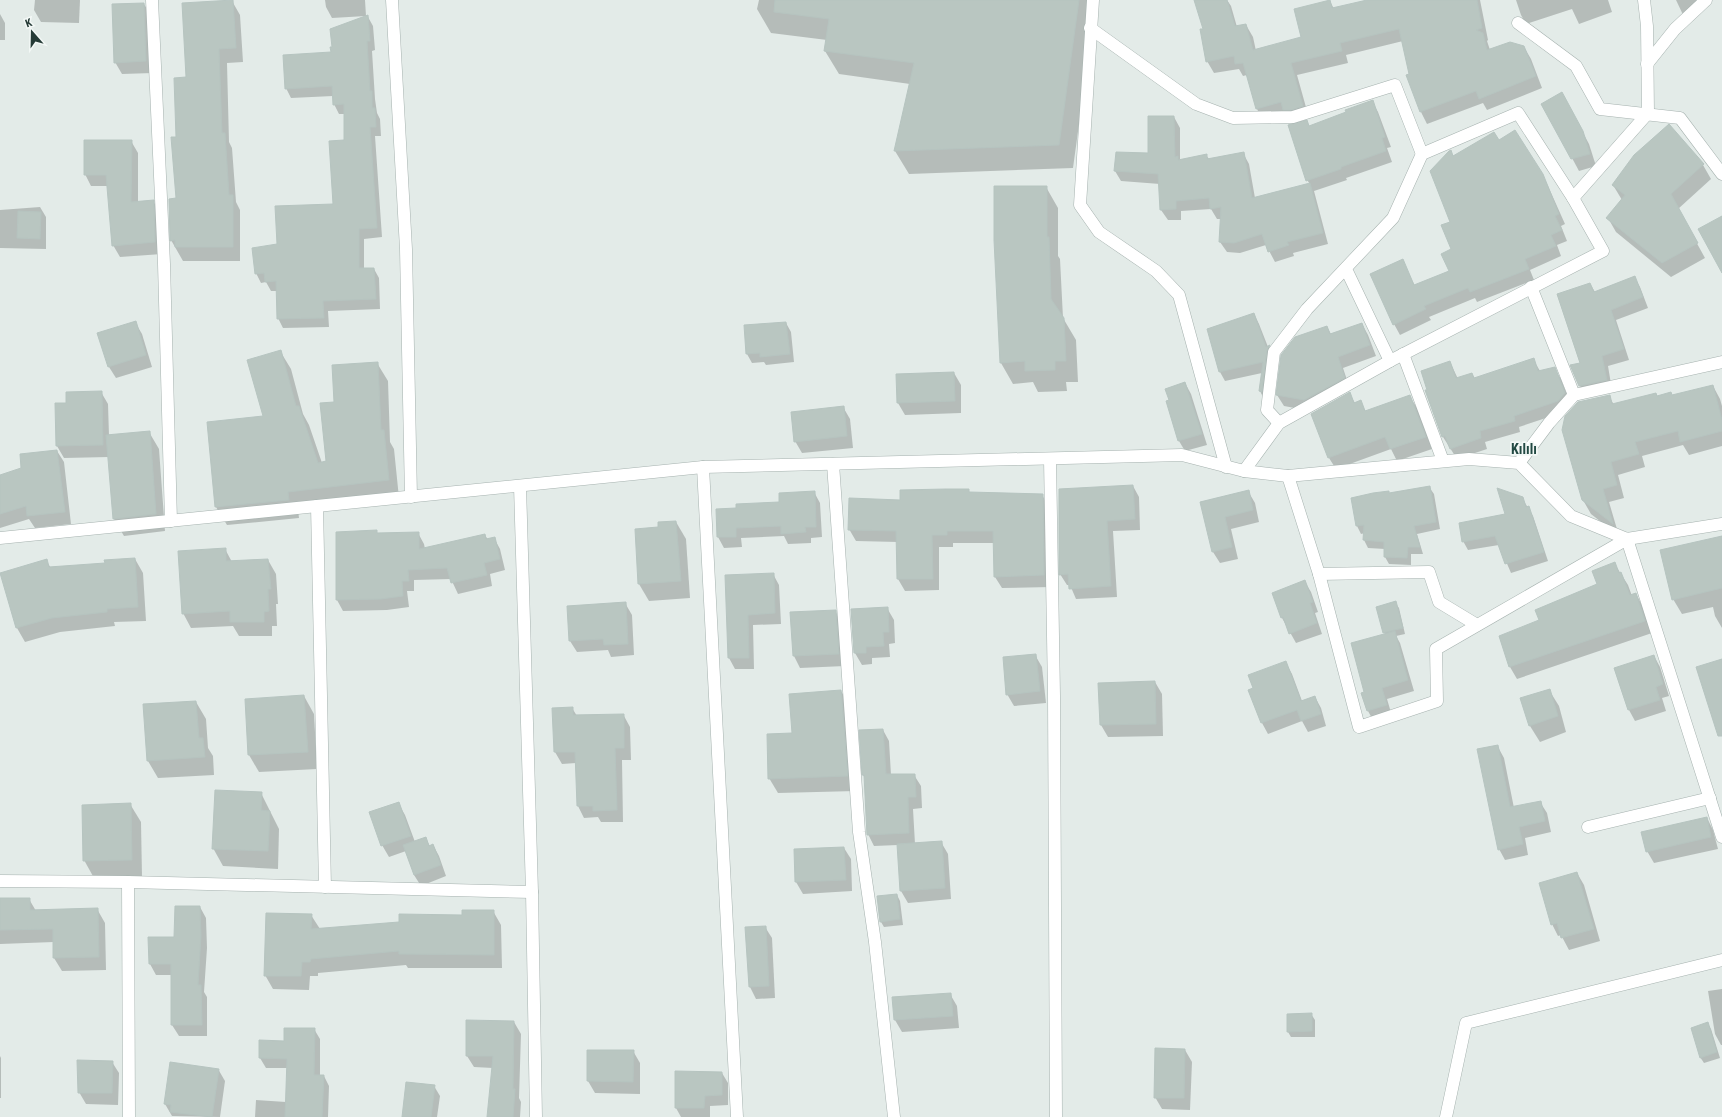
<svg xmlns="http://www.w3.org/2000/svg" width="1722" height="1117" font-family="'Roboto Condensed',sans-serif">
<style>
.shadow{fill:#0003}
.building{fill:#b9c6c1;stroke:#b6c4c0}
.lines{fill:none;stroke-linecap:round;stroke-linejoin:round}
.minor-casing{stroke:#a6b2af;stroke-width:13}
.minor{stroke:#fff;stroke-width:12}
.labels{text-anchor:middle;stroke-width:3.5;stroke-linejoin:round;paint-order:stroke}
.quarter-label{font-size:14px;font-weight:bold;fill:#234a44;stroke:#f3f8f6}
</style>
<rect width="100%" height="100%" fill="#e3ebe8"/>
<g class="shadow">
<path d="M35,0H80L79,23L41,22L34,10Z"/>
<path d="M325,0H365L366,16L332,18L326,7Z"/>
<path d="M759,0H1096L1073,168L909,174L895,151L910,84L839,74L825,51L827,40L771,33L757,9Z"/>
<path d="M1207,0H1227L1231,6L1237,27L1246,25L1253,37L1256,51L1302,38L1330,1L1334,9L1369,0H1480L1488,40L1487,41L1490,50L1524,47L1531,59L1542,88L1487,110L1483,103L1427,124L1421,112L1403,41L1346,55L1348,63L1297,75L1309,118L1263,121L1257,109L1247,75L1243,76L1239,69L1214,73L1207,61L1204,29Z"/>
<path d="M1516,0H1608L1612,12L1579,24L1572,9L1526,24L1521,15Z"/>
<path d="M1676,0H1700L1685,19Z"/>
<path d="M232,1L240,15L243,62L227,63L229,142L232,148L236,202L240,210V261H183L171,240L177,199V138L187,78Z"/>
<path d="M144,4L151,16L153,73L122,74L115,62Z"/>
<path d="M0,14L5,23V40H0Z"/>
<path d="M368,17L373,26L375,50L372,51L375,99L377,113L380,119L381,136H375L382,237L364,239V269H374L379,278L380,309L328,311L329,327L283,328L278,318L277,291H271L266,282L261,283L256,273L278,245L334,205L345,141V114H339L334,104L333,96L291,98L286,88L332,53Z"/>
<path d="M1372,101L1378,112L1391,147L1387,148L1392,162L1346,178L1347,180L1314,191L1328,244L1293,253L1294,256L1275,262L1266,245L1240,253L1227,252L1220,242L1222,219H1217L1211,209L1181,211V220H1168L1161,210L1160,184L1121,181L1115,171L1149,155L1174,117L1180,128V160L1206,155L1209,159L1243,153L1249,164L1255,198L1310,184L1307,180V122L1309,127L1347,113Z"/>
<path d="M1543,104L1568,105L1589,144L1596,166L1579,171Z"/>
<path d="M131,141L138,153V202L153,201L160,213L162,254L120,257L113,245L108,186H91L85,174Z"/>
<path d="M1499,141L1542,175L1548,186L1565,224L1561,226L1567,241L1557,245L1561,256L1530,270L1534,280L1477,302L1475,298L1429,317L1431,320L1400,335L1394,324L1402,261L1415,286L1450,272L1452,250L1450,151L1453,156Z"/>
<path d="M1703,165L1711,179L1678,209L1705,258L1671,277L1616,232L1608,218L1622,200L1613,185Z"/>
<path d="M1046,187L1058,208V256L1060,259L1063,318L1076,340L1078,382H1066L1067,391L1038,392L1033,382L1013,384L1001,363Z"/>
<path d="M40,207L46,217V249L0,248V210Z"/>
<path d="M1634,277L1640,287L1648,308L1616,320L1629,360L1608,366L1612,390L1586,396L1580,386L1590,284L1595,292Z"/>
<path d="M1254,314L1259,324L1268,347H1269L1275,356L1265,401L1260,391L1262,373L1225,381L1220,372Z"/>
<path d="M135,322L142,334L152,367L116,378L109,367L98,334Z"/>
<path d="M786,323L791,332L794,362L766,365L764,362L752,363L747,354L745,326Z"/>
<path d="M1362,324L1368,335L1376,356L1343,368L1350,389L1311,411L1284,406L1277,395L1327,327L1331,334Z"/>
<path d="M280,351L291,369L303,414L309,425L322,463L327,462L335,403L377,363L388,381L390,442L394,449L399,498L298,510L299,518L227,525L216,507L208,423L264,417Z"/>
<path d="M1533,359L1540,371L1554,369L1561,379L1571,405L1564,412L1519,427L1520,432L1485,442L1487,449L1457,459L1443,437L1426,391L1429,390L1450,362L1458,379L1472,374L1475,379Z"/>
<path d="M954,373L961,385V413L905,415L898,403Z"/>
<path d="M1185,383L1191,394L1207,445L1185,451L1179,441Z"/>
<path d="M1713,386L1720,399L1722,406V446L1689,455L1683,445L1642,456L1645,467L1618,475L1624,498L1609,502L1619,536L1591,514L1583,500L1609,396L1614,405L1656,394L1658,397L1672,396Z"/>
<path d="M101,392L108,404L109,436L149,432L159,449L165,531L124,536L114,519L109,457L64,458L57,446L56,404H67Z"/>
<path d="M1349,393L1355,403L1360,401L1366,412L1410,397L1417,408L1432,449L1397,461L1391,449L1336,469L1329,458Z"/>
<path d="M843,407L850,419L853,448L802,453L795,441Z"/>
<path d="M57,451L64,462L71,524L35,528L29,519L0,528V476L22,469Z"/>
<path d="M1133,486L1139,497L1140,530L1113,531L1117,597L1076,599L1070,585H1067L1060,574Z"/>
<path d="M1429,487L1434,494L1440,529L1417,534L1423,554H1411V565L1389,564L1385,557V549L1368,548L1364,540L1365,533L1361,534L1357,526L1352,499Z"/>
<path d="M968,490L970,493L1042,495L1049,507L1051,587L1002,588L995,577L994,543H953V547H939V590L905,591L898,579V542L856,541L849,529L901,501Z"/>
<path d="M1248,491L1255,503L1259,522L1231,529L1238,559L1220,563L1213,552L1201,502Z"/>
<path d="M814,492L820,503L822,537L811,538V543L788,544L784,536L741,538L742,547L724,548L718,537L717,510L737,509L780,503Z"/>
<path d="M1522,498L1533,516L1548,561L1511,573L1499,545L1468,550L1463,541L1506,515Z"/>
<path d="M676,522L686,539L690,598L649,601L639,584L659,528Z"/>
<path d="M376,531L378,534L418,533L424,544L425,549L485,535L488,540L494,538L500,549L505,570L490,574L492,586L458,594L451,579L414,580V591H407L409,607L387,610L343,611L337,600Z"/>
<path d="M1722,537V628L1715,616L1713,607L1682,614L1673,599Z"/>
<path d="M225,549L232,562L268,560L276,574L278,604H276L277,626H272V636H239L233,626L191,628L183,613Z"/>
<path d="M135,559L143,573L146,621L114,622L115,626L60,632L25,642L17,628L46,561L51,568L106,564Z"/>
<path d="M1614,563L1628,585L1632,596L1636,594L1643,607L1652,633L1517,679L1510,667L1541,621L1598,585Z"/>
<path d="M773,574L779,585L781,624L753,625L754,669H735L729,658L726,576Z"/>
<path d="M1305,582L1311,592L1318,612L1315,613L1322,634L1296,643L1282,618L1273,594Z"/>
<path d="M625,603L632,615L634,655L611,657L608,650L577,652L570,641Z"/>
<path d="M1395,603L1399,608L1405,634L1396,636L1400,643L1414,691L1387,699L1392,716L1374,722L1368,711L1362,693H1365L1385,635L1377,607Z"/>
<path d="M887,608L894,620L895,643L889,644L890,657L872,658V664L862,665L855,653L852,610Z"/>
<path d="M835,611L842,623L845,666L800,668L794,656L791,613Z"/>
<path d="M1035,655L1042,667L1046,703L1014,706L1007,694Z"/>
<path d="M1654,656L1660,667L1669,696L1662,698L1666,711L1635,721L1629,710L1615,669Z"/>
<path d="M1286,663L1292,674L1302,701L1315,697L1321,708L1326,726L1308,732L1302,721L1268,734L1262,723L1250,691L1254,689Z"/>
<path d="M1155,682L1162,694L1163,736L1108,737L1101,725L1099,684Z"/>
<path d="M1549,690L1559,706L1566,732L1540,742L1530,726L1521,699Z"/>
<path d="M841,691L850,706L856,791L778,793L769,778L793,734Z"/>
<path d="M304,696L314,714L317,769L259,772L249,755Z"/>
<path d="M196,702L206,719L208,748L213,756L214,775L158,778L148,761Z"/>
<path d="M572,708L577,716H624L630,727L631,760H622L623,822H601L598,817L584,818L578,806L576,763L562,764L555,752L553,709Z"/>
<path d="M883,730L889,741L891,775H914L921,786L922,808L913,809L915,844L941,842L948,854L951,899L908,903L901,891L898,845L874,846L868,834L865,778L863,775Z"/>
<path d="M1498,747L1504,758L1514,808L1540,802L1547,813L1551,832L1525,838L1528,855L1505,860L1499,849Z"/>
<path d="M261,793L279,829L278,869L223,866L213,848Z"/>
<path d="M398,803L405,815L415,842L425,838L430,846L433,845L439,856L446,876L421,886L414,875L406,851L389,857L382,845Z"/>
<path d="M130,804L141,822L142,877L94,878L84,860Z"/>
<path d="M1707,818L1713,830L1718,849L1654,863L1647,851Z"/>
<path d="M844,848L851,859L852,891L803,894L796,882Z"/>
<path d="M1577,873L1584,885L1600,941L1569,950L1561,935L1558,936L1552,924Z"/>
<path d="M897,895L900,901L903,925L884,927L881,922Z"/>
<path d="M0,899H29L36,911L97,909L105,923L106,970L62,971L54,958V942L0,944Z"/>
<path d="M200,907L206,918L207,948L204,992L207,997V1036H179L172,1025V975H156L150,964L175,938Z"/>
<path d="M493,911L501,925L502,968H408L406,965L318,973V976H310L309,990L273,989L265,975L311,915L320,929L400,923Z"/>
<path d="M765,927L772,938L775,998L756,999L750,987L746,928Z"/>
<path d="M1722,989V1045H1721L1715,1034L1708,991Z"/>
<path d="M950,994L957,1006L959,1028L902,1032L895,1020Z"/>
<path d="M1311,1014L1315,1020V1037H1291L1288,1032Z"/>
<path d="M514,1022L521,1034L519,1098L521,1102L520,1117H488L493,1068L474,1067L467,1056Z"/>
<path d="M1708,1024L1711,1029L1720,1058L1704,1063L1700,1057Z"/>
<path d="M314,1029L320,1039V1076H324L329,1086L328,1117H255L256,1100L286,1102L287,1068H266L260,1058V1041L285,1042Z"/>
<path d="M1185,1050L1192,1062L1190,1110L1162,1109L1155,1097Z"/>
<path d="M633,1051L640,1063V1094L595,1093L588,1081Z"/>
<path d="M0,1056L1,1058V1098H0Z"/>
<path d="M112,1062L119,1073L118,1105L86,1104L79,1092Z"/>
<path d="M218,1069L225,1081L220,1117L172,1116L165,1104Z"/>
<path d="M722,1073L728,1083V1105L710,1106V1117H681L676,1108Z"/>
<path d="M434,1086L440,1096L437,1117H403Z"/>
</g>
<g class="building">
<path d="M233,0L236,48L219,49L222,133H225L229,195H233V247H175V240L170,241L169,199L176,198L171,137H176L174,78L186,77L182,3Z"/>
<path d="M775,0H1079L1059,145L894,151L914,63L824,51L829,19L774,12Z"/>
<path d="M1194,0H1227L1235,26L1246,24L1253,50L1301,37L1294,9L1330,0L1332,8L1367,0H1477L1482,28L1476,30L1483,33L1487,50L1510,42L1524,46L1536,76L1479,99L1476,91L1420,112L1406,75L1409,74L1399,29L1340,43L1342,51L1291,63L1303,106L1292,110H1283L1281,102L1256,109L1243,63L1235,64L1234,56L1206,62L1200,29H1203Z"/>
<path d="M144,3L146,61L114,63L112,4Z"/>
<path d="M368,15L370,41H367L370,91H372V108H375L376,127H370L377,228L359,229V268H374L376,299L323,301L324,318L277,319L276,281L265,282L264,273L255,274L252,248L277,244L275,206L333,204L329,141L344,140V104L333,105L332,86L285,89L283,55L331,52L330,47H332L330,29Z"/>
<path d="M1562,92L1583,131L1590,154L1571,159L1541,104Z"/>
<path d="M1373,100L1385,137L1382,138L1386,151L1341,167V169L1306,181L1288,125L1307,120L1309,126L1346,112L1345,110Z"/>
<path d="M1148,116H1174L1175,157L1178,156V160L1207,154V159L1244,152L1252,198L1310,183L1323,233L1287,242L1289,245L1268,252L1262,234L1234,243L1219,242L1221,207L1210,209L1209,198L1176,201V209L1160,210L1158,174L1114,171L1116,152L1148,153Z"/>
<path d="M1669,124L1704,164L1671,194L1698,243L1662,263L1606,218L1625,195L1612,185L1634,155Z"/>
<path d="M1515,130L1543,174L1559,214L1555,216L1562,230L1551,235L1556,246L1525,259L1529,269L1470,292L1468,288L1424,306L1426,309L1393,325L1370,274L1403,259L1414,285L1449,271L1441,254L1451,249L1441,225L1450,222L1430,171L1449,151L1451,150L1453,156L1494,132L1499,140Z"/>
<path d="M84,140H132L131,202L154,200L155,242L112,246L106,175H84Z"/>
<path d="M994,186H1047V237H1049L1051,299L1064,318L1066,361H1055V370L1025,371V361L1000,363L994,240Z"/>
<path d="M18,211L41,212L40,239L17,238Z"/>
<path d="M1722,216V273L1698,229Z"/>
<path d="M1635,276L1643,297L1611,310L1624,349L1602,356L1607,380L1579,386L1570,365L1580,363L1557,294L1590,283L1594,292Z"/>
<path d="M1254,313L1266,347L1270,345L1267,351L1262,392L1259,391L1263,362L1219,372L1207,329Z"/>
<path d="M136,321L146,355L108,367L97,333Z"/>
<path d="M786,322L790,354L760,357V353L746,354L744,325Z"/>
<path d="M1362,323L1370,345L1338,357L1345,378L1304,400L1276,395L1281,355L1295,337L1327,326L1330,334Z"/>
<path d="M281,350L296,406H299L318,463L326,461L320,403L334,402L332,365L378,362L381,430H384L389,480L288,492L289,500L215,507L207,422L263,416L247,360Z"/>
<path d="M1534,358L1538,371L1555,367L1565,393L1558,401L1514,416L1515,421L1480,431L1481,438L1450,449L1445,436L1442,437L1425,390H1427L1421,371L1450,361L1456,378L1472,373L1474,378Z"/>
<path d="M954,372L955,401L897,403L896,374Z"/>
<path d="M1185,382L1202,434L1178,441L1166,401L1169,400L1165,389Z"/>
<path d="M1713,385L1722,420V431L1680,442L1678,431L1635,442L1639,454L1611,462L1617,485L1603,489L1613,524L1582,500L1562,430L1565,416L1578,402L1610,395L1612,404L1656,393L1657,396L1671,392L1672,395Z"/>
<path d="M102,391L103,445L56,446L55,403H66V392Z"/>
<path d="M1350,392L1354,403L1361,400L1365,411L1410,395L1426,437L1390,449L1385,437L1328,458L1311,414Z"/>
<path d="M844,406L847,436L794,442L791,412Z"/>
<path d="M150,431L156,514L113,519L106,435Z"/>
<path d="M57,450L65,512L27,516L26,506L0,514V475L21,468L20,454Z"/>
<path d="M1133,485L1135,519L1107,521L1111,586L1069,589L1068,574L1059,575V489Z"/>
<path d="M1430,486L1436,522L1414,526L1420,547H1408L1407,558L1384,557V542L1363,540L1364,525L1356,526L1351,498L1373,493L1389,491V493Z"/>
<path d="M1497,488L1523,497L1526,507L1529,506L1544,552L1505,564L1495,536L1462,542L1459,523L1505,514Z"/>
<path d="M946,489H969V492L1043,494L1044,575L994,577L993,531H947V535H932L933,579H897L896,531L848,530L849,498L900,500V490Z"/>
<path d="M1249,490L1253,510L1225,517L1232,547L1212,552L1200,502Z"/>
<path d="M815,491L816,527H805L806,532L781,534V526L736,528V537H717L716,509L736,508V504L779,502V493Z"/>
<path d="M676,521L681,581L638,584L635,529L658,527V522Z"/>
<path d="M377,530V533L419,532V549L485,534L486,539L495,537L500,559L484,563L487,575L451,583L447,568L408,570L409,581H402L403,596L381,599L336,600V532Z"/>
<path d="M1722,536V588L1672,600L1660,550Z"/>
<path d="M226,548V561L268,559L271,589H268L269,611L264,612V622H230V611L182,614L178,551Z"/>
<path d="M135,558L138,607L107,609V612L52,618L16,628L0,573L47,559L49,567L105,563L104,560Z"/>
<path d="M1615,562L1619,573L1621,572L1630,595L1636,593L1645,621L1509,667L1499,636L1539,620L1535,610L1597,584L1592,571Z"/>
<path d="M774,573L775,613L748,615L749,658H728L725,575Z"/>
<path d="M1305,580L1313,602L1310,603L1317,623L1289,634L1283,617L1281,618L1272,593Z"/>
<path d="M1396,601L1403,628L1383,633L1376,607Z"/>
<path d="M626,602L628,644L604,645L603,639L569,641L567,606Z"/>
<path d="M888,607L889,632H883L884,646L866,647V653H854L851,609Z"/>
<path d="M836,610L839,654L793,656L790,612Z"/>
<path d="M1395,631L1408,680L1382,688L1387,705L1367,711L1361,693L1364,692L1351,643Z"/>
<path d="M1036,654L1040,691L1006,695L1003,657Z"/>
<path d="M1654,655L1663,684L1656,687L1660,700L1628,710L1614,668Z"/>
<path d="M1722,659V736H1718L1696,667Z"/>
<path d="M1286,661L1301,701L1315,696L1321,714L1301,721L1297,710L1261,723L1248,690L1253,688L1248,675Z"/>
<path d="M1155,681L1156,724L1100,725L1098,683Z"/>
<path d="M1550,689L1558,716L1529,726L1520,698Z"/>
<path d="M841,690L848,776L768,779L767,734L792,733L789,694Z"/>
<path d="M304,695L308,752L248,755L245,699Z"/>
<path d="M196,701L199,738H203L205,757L147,761L143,704Z"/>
<path d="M573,707V715L624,714V748H615L617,810L593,811V806H577L575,752H554L552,708Z"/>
<path d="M883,729L886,774H915L916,797H908L909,833L867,835L864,775H862L859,730Z"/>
<path d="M1498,745L1510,807L1541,801L1545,821L1519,827L1523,844L1498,850L1477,749Z"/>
<path d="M215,790L262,792L261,810L270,811L268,851L212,849Z"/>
<path d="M399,802L411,836L381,846L369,812Z"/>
<path d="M131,803L132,860L83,861L82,805Z"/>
<path d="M1707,817L1711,837L1646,852L1641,832Z"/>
<path d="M426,837L429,846L433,844L441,865L414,875L403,845Z"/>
<path d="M942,841L945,888L900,891L897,844Z"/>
<path d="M844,847L846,880L795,882L794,849Z"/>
<path d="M1577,872L1594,929L1561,938L1557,923L1551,925L1539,883Z"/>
<path d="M897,894L900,919L880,922L877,896Z"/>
<path d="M0,898H30V910L98,908L99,957L53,958V929L0,930Z"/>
<path d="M175,906H200L201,936L198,985H201L202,1025H171V964H149L148,937H174Z"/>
<path d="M462,910H494V955L399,954V951L311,959L310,962H302L301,976H264L266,913L312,914L311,929L399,922V914L462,915Z"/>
<path d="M766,926L769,986L749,987L745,927Z"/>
<path d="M951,993L953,1016L894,1020L892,997Z"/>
<path d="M1312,1013V1031L1287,1032V1014Z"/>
<path d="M466,1020L514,1021L513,1089H515L513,1117H487L493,1056H466Z"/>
<path d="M1708,1022L1717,1052L1700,1058L1691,1028Z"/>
<path d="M284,1028H315L314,1075H324L322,1117H285L287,1059L259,1058V1040L284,1041Z"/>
<path d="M1155,1048L1185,1049L1184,1098H1154Z"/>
<path d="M587,1050H634L633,1082L587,1081Z"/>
<path d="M77,1060L113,1061L112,1093H78Z"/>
<path d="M170,1062L219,1069L212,1117L170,1112L171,1105L164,1104Z"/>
<path d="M675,1071L722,1072V1095L705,1096L704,1108H675Z"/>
<path d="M406,1082L435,1085L431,1117H402Z"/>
</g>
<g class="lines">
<defs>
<g id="minor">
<path d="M152,0L164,264L171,521"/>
<path d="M392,0L406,249L411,497"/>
<path d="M1093,0L1080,205L1099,232L1156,271L1179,295L1226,467"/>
<path d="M1518,23L1576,66L1600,109L1680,118L1722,174"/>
<path d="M1090,28L1196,104L1233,118L1293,117L1395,85L1422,154"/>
<path d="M1647,64L1675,29L1706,0"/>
<path d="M1573,198L1648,113L1647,26L1644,0"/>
<path d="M1531,287L1574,395"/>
<path d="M1403,354L1443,461"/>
<path d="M1279,423L1267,410L1274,352L1307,309L1393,218L1422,154L1518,113L1573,198L1603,251L1390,361L1346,269"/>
<path d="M1050,459L1054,695L1056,1117"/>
<path d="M1519,463L1549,423L1574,395L1722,362"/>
<path d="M833,464L859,832L875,942L894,1117"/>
<path d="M703,467L737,1117"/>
<path d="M1244,471L1279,423L1390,361"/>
<path d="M1288,476L1319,574L1429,572L1439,602L1477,625"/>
<path d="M520,486L532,892L536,1117"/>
<path d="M317,506L325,887"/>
<path d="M0,538L703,467L1182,455L1244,471L1288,476L1469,459L1519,463L1571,516L1627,539L1722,524"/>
<path d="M1319,574L1359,727L1437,701L1436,649L1627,539L1722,837"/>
<path d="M1588,827L1710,798"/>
<path d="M0,881L128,882L532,892"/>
<path d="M128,882L129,1117"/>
<path d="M1446,1117L1466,1023L1722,960"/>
</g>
</defs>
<use href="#minor" class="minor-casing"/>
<use href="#minor" class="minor"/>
</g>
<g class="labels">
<g class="quarter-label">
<text x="1524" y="454">Kılılı</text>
</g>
</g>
<g transform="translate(32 32) rotate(340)" stroke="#f3f8f6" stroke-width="3" paint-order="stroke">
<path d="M0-3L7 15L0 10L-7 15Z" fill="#253a36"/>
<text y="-6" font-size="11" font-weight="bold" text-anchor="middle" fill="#253a36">K</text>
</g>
</svg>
